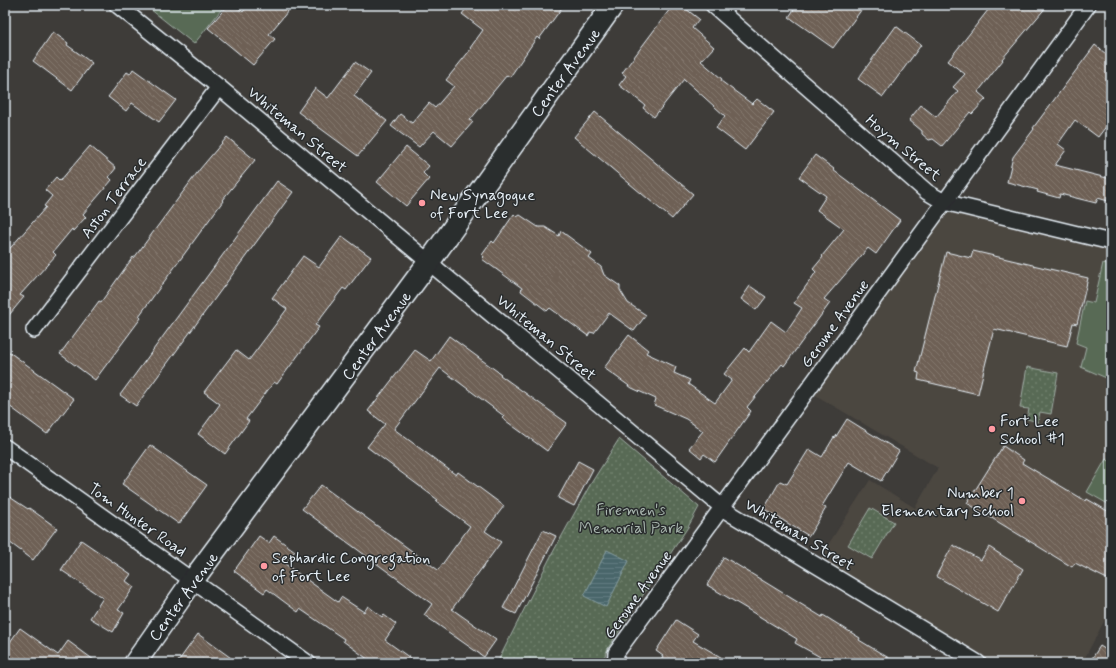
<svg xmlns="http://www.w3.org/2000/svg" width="1116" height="668" font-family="Mynerve,sans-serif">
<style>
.built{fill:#4c4741}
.grass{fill:#596b54;stroke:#a0aea6}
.park{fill:url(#park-dots);stroke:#a0aea6}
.water{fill:url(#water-rules);stroke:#889ea3}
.building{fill:url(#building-back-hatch);stroke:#e8f1f8}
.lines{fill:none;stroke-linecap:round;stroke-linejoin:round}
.street-casing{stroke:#e8f1f8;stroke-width:18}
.secondary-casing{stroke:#e8f1f8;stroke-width:24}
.street{stroke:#2a2d2e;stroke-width:15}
.secondary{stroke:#2a2d2e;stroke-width:21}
.poi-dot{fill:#ff9aa2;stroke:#2a2d2e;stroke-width:1.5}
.labels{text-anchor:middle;stroke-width:3;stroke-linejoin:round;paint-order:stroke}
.street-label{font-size:16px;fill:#e8f1f8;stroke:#2a2d2e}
.poi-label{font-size:16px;fill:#e8f1f8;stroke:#2a2d2e;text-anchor:start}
.park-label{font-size:16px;fill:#a8b5ae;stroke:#2a2d2e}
</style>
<defs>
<pattern id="park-dots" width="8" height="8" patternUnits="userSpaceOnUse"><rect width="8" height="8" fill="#596b54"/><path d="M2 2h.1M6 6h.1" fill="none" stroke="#71816d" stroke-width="1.8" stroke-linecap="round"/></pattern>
<pattern id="water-rules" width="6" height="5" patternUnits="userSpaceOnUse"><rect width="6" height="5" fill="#48666b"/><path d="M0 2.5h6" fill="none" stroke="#627c81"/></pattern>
<pattern id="building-back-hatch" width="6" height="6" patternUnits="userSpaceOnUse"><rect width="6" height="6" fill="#6e6054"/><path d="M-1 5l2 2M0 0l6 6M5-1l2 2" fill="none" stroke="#83776d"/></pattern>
</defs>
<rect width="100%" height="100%" fill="#3e3c39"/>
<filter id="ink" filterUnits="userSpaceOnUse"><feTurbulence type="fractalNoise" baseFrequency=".025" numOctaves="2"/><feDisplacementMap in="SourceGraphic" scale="8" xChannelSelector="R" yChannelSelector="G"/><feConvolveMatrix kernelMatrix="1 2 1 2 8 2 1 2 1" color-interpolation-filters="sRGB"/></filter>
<g filter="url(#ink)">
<path class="built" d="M944,202L1111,242V608L1082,663H978L815,565L870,480L915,508L938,468L807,390Z"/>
<g class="grass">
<path d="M145,5H225L194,44Z"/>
<path d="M1103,263L1111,265V380L1081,367L1086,347L1076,343L1085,301L1094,303Z"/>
<path d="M1106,459L1111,462V500L1108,504L1087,492Z"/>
</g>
<g class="park">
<path d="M1027,367L1058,373L1051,414L1040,412L1038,422L1027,419L1029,409L1020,408Z"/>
<path d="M619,439L699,507L688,527L608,648L602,663H497L552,554L590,485Z"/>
<path d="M870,508L894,522L872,559L848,545Z"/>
</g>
<path class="water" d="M607,550L629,561L606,607L584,596Z"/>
<g class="building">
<path d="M228,5H235L243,12L248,5H293L269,34L275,39L253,65L208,28Z"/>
<path d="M469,5H564L539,39L537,37L510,77L507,75L470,120L473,122L452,146L434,131L419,147L391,126L400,114L412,123L429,103L435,108L454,86L446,80L471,49L470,48L483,30L462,14Z"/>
<path d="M673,5H681L699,19L692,28L714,47L701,61L722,79L721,81L752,104L757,99L774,112L745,150L716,128L725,116L684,79L654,117L643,108L645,105L619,85L626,76L622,73Z"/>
<path d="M797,5H865L833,48L789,17Z"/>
<path d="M992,5H1048L1002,59L1003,60L978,92L986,99L972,114L970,112L942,146L933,139L929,140L922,134V131L909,120L921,105L936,117L958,91L953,87L965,74L948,61Z"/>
<path d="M896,26L921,45L883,97L858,79Z"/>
<path d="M53,32L68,43L67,45L92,63L72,90L33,61Z"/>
<path d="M1095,45L1111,58V120L1098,137L1075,120L1058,144L1066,150L1055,165L1111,179V202L1098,198L1096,203L1060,194L1059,198L1037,192L1038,190L1007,182L1013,157L1034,129L1033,128Z"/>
<path d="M355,62L371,73L354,96L387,121L358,156L298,112L315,88L328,98Z"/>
<path d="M133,69L176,100L159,122L132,103L126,111L108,97L127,72L130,74Z"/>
<path d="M595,112L693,194L672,219L574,137Z"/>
<path d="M227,137L255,160L222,200L223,201L139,316L141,318L95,380L60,354L99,301L101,302L133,257L134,258L200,169Z"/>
<path d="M90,146L116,168L109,177L112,180L83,214L86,217L73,231L72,229L53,252L56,255L20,295L24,297L5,320V254L46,207L44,206L52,196L45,190L56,177L60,181Z"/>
<path d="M406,147L429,166L423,173L429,179L406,206L377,182Z"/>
<path d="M815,155L834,169L833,170L900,220L876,254L868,248L824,299L830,303L784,366L782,364L747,407L751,411L715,462L704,454L701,458L689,448L703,431L686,419L654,405L656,399L632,388L604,368L629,335L648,350L646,353L676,367L674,373L690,380L688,384L715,403L732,380L724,374L745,348L749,352L771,321L786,332L802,308L794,303L816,272L813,269L823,257L822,256L844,229L817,210L826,196L799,177Z"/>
<path d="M277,181L293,192L136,406L120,395Z"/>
<path d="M514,214L517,217L520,215L538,227H545L559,236L561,231L592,254L589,258L601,267L604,275L620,286V290L628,303L646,315L634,331L609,313L594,333L590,332L588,336L550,308L547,311L521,291L522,288L482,259L484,257L482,255L492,241L494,243Z"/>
<path d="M342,236L371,257L346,290L343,288L315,325L319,327L277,384L274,382L246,419L249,421L225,454L198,434L220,404L204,392L236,350L249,360L287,309L272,298L303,256L319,267Z"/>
<path d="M973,251L1088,278L1077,324L1073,323L1067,346L994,329L978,394L918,380L919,373L916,372L946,252L971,258Z"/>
<path d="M750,286L766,297L756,310L741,299Z"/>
<path d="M449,336L501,374L500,375L567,423L547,451L502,418L504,416L440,368L394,429L456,475L458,472L504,506L485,531L501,542L452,609L496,640L484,657L424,615L432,604L302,509L321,485L438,570L470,526L436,501L438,500L367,447L385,424L368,411L415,350L431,361Z"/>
<path d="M5,349L74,399L47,434L5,403Z"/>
<path d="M847,419L899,451L881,481L849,462L822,506L826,508L809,536L764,509L780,481L787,484L809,449L822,457L834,437L835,438Z"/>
<path d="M150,445L207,485L179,524L122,484Z"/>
<path d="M1003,446L1024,460L1022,463L1086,501L1087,499L1111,513V581L1075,563L1072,567L967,503Z"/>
<path d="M578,461L593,469L574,506L558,498Z"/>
<path d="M5,494L28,509L29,508L57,528L33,560L5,539Z"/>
<path d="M543,530L556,536L516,614L503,608Z"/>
<path d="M259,536L269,543L274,536L295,551L285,564L338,602L341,597L364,612L368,606L382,617L384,615L396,624L385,640L417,663H373L343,641L344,639L300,609L298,612L267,589L264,593L234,571Z"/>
<path d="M81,540L131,574L126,581L134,587L118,610L124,613L113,632L90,618L103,598L61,570Z"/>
<path d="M953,545L981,560L989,547L1023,569L998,612L936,576Z"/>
<path d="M724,557L822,617L823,615L860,638L859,640L897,663H831L795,643L797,639L707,585Z"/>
<path d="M676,620L698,634L693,641L731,663H659L663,656L656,651Z"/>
<path d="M20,628L58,655L68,641L98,663H17L5,655V649Z"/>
<path d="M198,634L238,663H177Z"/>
<path d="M1100,646L1111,653V663H1089Z"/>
</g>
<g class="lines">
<defs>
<g id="street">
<path d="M117,5L219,87L728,512L978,663"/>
<path d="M713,5L927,192L944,202L1111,242"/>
<path d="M34,330L219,87"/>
<path d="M5,447L308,663"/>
<path d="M615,663L616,653L1088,5"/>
</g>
<path id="secondary" d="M135,663L193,580L429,262L613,5"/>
</defs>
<use href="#street" class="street-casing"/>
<use href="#secondary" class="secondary-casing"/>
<use href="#street" class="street"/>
<use href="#secondary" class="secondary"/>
</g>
</g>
<g class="poi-dot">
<circle cx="422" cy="203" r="4"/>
<circle cx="992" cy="429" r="4"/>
<circle cx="1022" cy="501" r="4"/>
<circle cx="264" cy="566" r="4"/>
</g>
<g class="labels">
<g class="street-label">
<text transform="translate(565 72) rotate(-54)" y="6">Center Avenue</text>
<text transform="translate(298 129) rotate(40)" y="6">Whiteman Street</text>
<text transform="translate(904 147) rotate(40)" y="6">Hoym Street</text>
<text transform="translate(113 197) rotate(-53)" y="6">Aston Terrace</text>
<text transform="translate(834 323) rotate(-54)" y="6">Gerome Avenue</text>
<text transform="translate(376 335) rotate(-54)" y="6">Center Avenue</text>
<text transform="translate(547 337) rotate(40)" y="6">Whiteman Street</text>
<text transform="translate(138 519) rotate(35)" y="6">Tom Hunter Road</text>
<text transform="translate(800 534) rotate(31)" y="6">Whiteman Street</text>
<text transform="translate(637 594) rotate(-54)" y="6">Gerome Avenue</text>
<text transform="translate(183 596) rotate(-54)" y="6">Center Avenue</text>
</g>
<g class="poi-label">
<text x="430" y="200">New Synagogue<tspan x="430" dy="18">of Fort Lee</tspan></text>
<text x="1000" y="426">Fort Lee<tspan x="1000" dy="18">School #1</tspan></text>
<text x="1014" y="498" text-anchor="end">Number 1<tspan x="1014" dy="18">Elementary School</tspan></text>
<text x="272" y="563">Sephardic Congregation<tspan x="272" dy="18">of Fort Lee</tspan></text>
</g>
<g class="park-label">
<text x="631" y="515">Firemen's<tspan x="631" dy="18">Memorial Park</tspan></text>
</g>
</g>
<rect width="1116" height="668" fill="none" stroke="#2a2d2e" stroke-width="20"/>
<rect x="10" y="10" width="1096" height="648" fill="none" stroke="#e8f1f8" stroke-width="1.5" filter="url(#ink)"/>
</svg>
